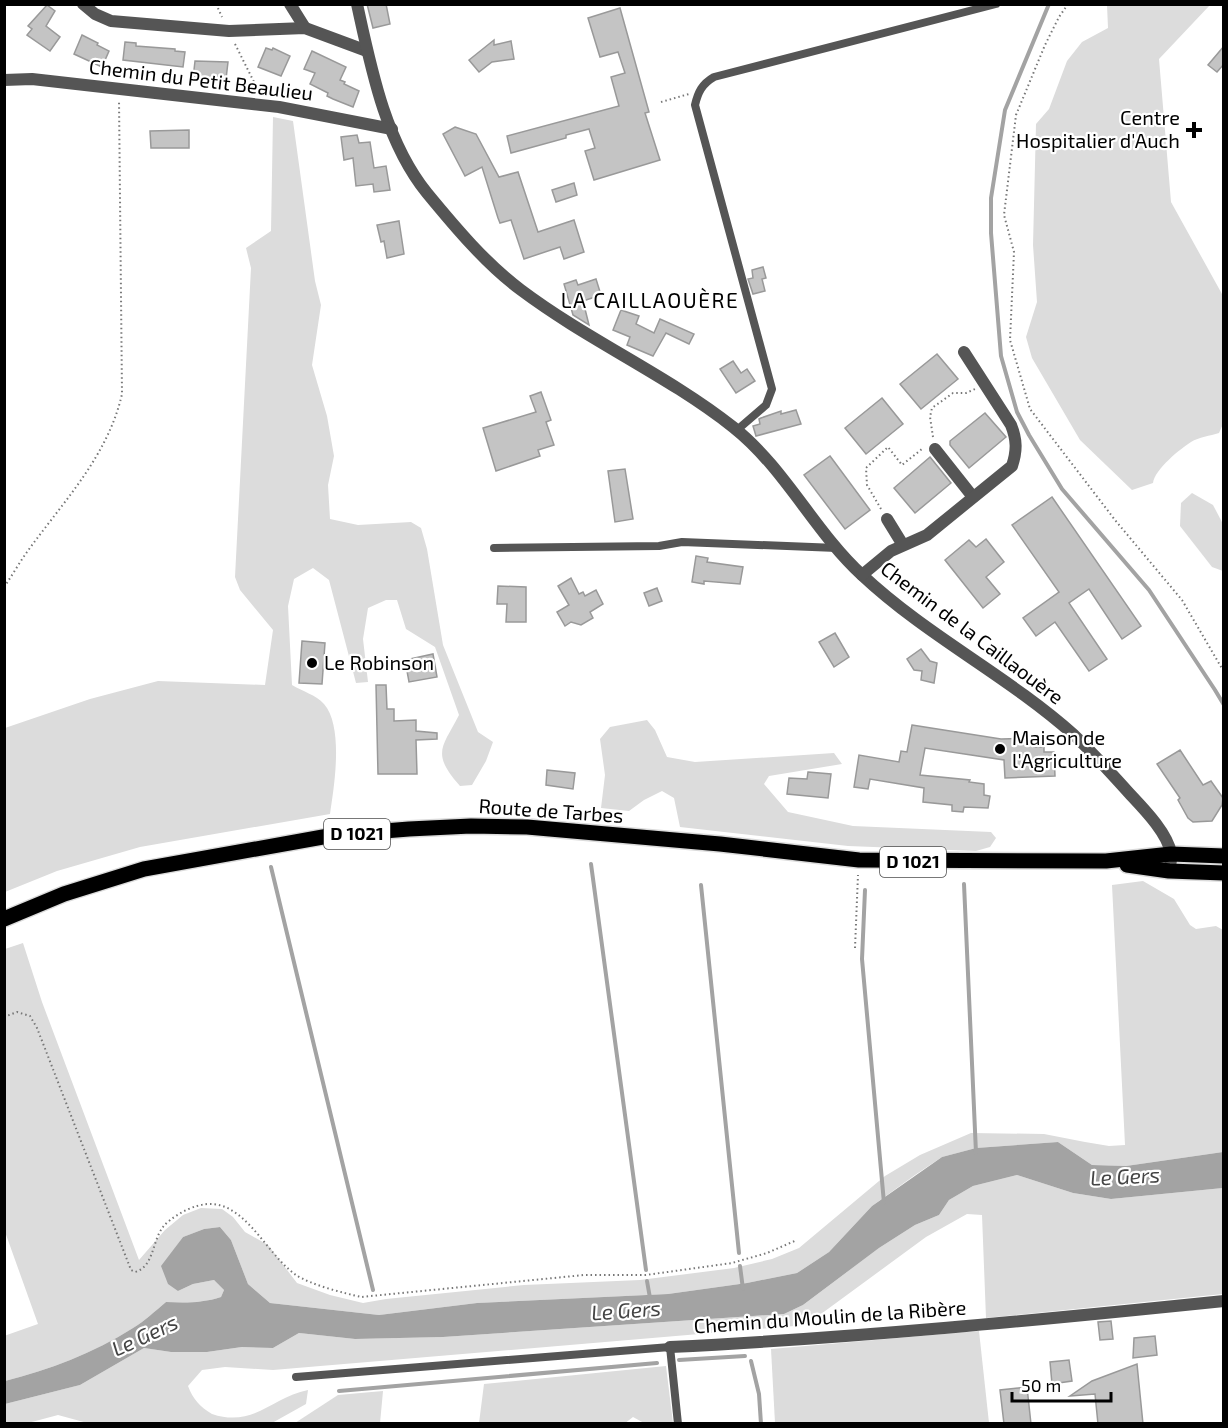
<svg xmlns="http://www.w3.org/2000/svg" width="1228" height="1428" font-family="'Exo 2',sans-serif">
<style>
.green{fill:#dcdcdc}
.water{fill:#a3a3a3}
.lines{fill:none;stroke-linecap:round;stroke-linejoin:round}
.stream{stroke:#a3a3a3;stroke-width:4}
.building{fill:#c4c4c4;stroke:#999;stroke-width:1.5}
.primary-casing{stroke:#dbdbdb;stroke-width:18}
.path{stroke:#777;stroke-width:2;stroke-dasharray:1.5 3;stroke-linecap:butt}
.lane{stroke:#555;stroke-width:8}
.street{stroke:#555;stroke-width:12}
.primary{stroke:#000;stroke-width:15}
.poi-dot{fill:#000;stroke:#fff;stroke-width:2}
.labels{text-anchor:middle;stroke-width:4.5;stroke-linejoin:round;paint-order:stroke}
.shield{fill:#fff;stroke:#4c4c4c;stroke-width:1.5}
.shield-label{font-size:18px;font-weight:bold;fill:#000}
.street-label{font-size:20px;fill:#000;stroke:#fff}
.poi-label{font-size:20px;fill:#000;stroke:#fff;text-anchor:start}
.neighbourhood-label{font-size:21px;letter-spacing:1.5px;fill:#000;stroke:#fff}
.water-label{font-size:21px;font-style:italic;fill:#444;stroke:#fff}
</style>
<rect width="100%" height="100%" fill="#fff"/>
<g class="green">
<path d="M1107,5H1210L1159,59L1171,202L1222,294L1223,424L1219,433C1210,436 1199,437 1191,442C1180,449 1155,469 1153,483L1132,490L1080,440L1032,358L1026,337L1037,302L1033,245L1036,124L1049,109L1067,61L1082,42L1108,28Z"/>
<path d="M273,117L293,121L315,281L321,305L312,365L327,416L334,456L328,485L330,519L358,525L411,522L421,528L427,549L443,645L478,732L493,742L486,761L472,785L460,786C431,753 442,748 459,715L435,647L406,629L397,600H386L368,608L363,639L368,682L356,683L329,580L313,568L294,579L288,606L292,685C302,691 316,695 324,704C344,727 334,787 330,814L140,847L57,871L5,892V728L90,699L158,681L265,685L273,630L240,590L235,577L251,268L246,248L271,231Z"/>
<path d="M1192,493L1213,505L1223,524V571L1212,567L1180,526L1181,503Z"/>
<path d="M647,720L655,730L667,757L695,762L834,753L842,764L769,776L764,784L788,812L853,826L991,832L996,838L990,847L976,851L848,846L680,827L674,798L662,791L644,800L629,811L601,808L605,775L600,739L610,727Z"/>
<path d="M1143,881L1174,899L1190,925L1196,929L1216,926L1223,930V1152L1126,1166L1092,1165L1058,1142L976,1148L942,1157L915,1175L872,1206L829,1252L797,1273L747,1283L668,1294L477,1303L379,1315L270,1303L248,1284L231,1240L220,1227L204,1229L183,1237L162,1266L178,1291L193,1284L214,1280L224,1290L221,1297C203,1303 185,1303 166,1302C155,1311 145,1321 133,1328C94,1353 49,1370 5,1381L4,1336L38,1324L4,1229L5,949L23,943L42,1002L139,1260L165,1230L183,1215L201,1208L222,1209L233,1217L245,1232L268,1245L297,1283L330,1295L363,1303L386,1299L524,1285L640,1280L734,1268L772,1259L799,1248L885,1176L920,1155L971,1133L1044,1134L1085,1142L1109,1146L1125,1145L1112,885Z"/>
<path d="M1017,1175L1073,1193L1111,1199L1223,1188V1294L986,1318L982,1215L967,1214L926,1237L806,1325L273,1370L225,1367L202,1370L188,1386C193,1399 200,1407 212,1414C254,1428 272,1397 308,1390L306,1404L272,1423L91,1424L58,1415L28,1423L5,1424V1404L80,1385L144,1348L171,1352H207L242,1347L273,1348L299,1333L355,1339L443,1337L784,1314L803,1305L879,1248L915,1225L939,1215L949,1200L973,1186Z"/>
<path d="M979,1331L989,1423H775L771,1349Z"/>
<path d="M666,1366L673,1423H644L633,1417L624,1424L479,1423L484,1384Z"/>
<path d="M383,1391L380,1423H295L338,1395Z"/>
</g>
<path class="water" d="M1058,1142L1092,1165L1126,1166L1223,1152V1188L1111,1199L1073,1193L1017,1175L973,1186L949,1200L939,1215L915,1225L879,1248L803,1305L784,1314L443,1337L355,1339L299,1333L273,1348L242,1347L207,1352H171L144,1348L80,1385L5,1404V1381C49,1370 94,1353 133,1328C145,1321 155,1311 166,1302C185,1303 203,1303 221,1297L224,1290L214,1280L193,1284L178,1291L168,1284L161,1266L183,1237L204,1229L220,1227L231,1240L248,1284L270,1303L379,1315L477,1303L668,1294L747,1283L797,1273L829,1252L872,1206L942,1157L976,1148Z"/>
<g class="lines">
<g class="stream">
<path d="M1049,4L1005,110L991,198V233L1001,356L1017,412L1029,435L1062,489L1149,590L1215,690L1224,705"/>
<path d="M591,864L646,1270"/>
<path d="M271,867L373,1290"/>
<path d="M964,884L976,1153"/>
<path d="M701,885L739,1253"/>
<path d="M865,890L862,959L884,1203"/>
<path d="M740,1266L743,1289"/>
<path d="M647,1281L650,1298"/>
<path d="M679,1360L745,1356"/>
<path d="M751,1361L759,1394L761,1424"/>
<path d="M339,1391L657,1363"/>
</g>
</g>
<g class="building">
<path d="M367,4H386L390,24L373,28Z"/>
<path d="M47,5L55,11L46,26L60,37L50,51L27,35L32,29L28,26Z"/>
<path d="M620,8L649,112L645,113L660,160L594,180L585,151L595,148L589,129L566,135V138L511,153L507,136L619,106L611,77L625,73L618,52L600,57L588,18Z"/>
<path d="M82,35L98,43L97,45L109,51L102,67L74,54Z"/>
<path d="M494,40V45L511,41L514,59L492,62L479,72L469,60Z"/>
<path d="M125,42L136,43V46L175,49V51L185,52L183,67L123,60Z"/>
<path d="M1224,46V64L1217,72L1208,65Z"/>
<path d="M266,48L272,50L273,48L290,56L281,76L258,67Z"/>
<path d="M312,51L346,67L340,80L345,82L344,84L359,91L353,107L333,99L327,96L328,93L310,84L315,73L304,69Z"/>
<path d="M195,61L228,62L226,79L213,77V81L193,79Z"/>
<path d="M455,127L476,134L499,177L518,172L538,232L574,220L584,252L564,259L560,247L524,259L511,220L500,223L498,218L482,167L465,176L443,134Z"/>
<path d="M189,130V148H151L150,131Z"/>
<path d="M357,135L359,143L370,142L374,168L386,166L390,190L374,192L373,184L356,186L353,158L344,160L341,137Z"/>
<path d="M574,183L577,195L556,202L552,190Z"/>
<path d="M399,221L404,254L387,258L384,241L381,242L377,225Z"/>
<path d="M763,267L766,278L762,279L765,291L753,294L748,279L753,278L752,270Z"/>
<path d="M596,279L601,295L583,301L589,325L573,315L564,284L576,280L578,285Z"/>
<path d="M621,310L639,316L636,324L654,333L660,319L694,334L689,344L666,333L653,356L627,345L630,337L613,330Z"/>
<path d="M937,354L958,379L921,409L900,384Z"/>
<path d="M733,361L741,373L747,369L755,381L736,393L720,369Z"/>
<path d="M541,392L551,420L546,422L554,445L538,450L540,456L496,471L483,428L536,412L530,396Z"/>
<path d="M882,398L903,424L866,454L845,428Z"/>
<path d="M796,410L801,424L756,436L753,426L760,424L759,419L761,418L781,411V414Z"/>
<path d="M985,413L1006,437L969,468L950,445V441Z"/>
<path d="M830,456L870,510L845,529L804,475Z"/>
<path d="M930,457L951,483L915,513L894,488Z"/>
<path d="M625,469L633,519L615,522L608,471Z"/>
<path d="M1052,497L1141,626L1122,639L1089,589L1069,603L1107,659L1089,671L1055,622L1036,636L1023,618L1059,592L1012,525Z"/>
<path d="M986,539L1004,562L986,577L1000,594L983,608L945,560L969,540L976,547Z"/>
<path d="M696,556L708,558L707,562L743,567L740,584L704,581V584L692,582Z"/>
<path d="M571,578L579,594L583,592L585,596L596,590L603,604L590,612L593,618L581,625L571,622L565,626L557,612L569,605L558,586Z"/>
<path d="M498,586L526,587V622H506L507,604H497Z"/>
<path d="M657,588L662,601L649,606L644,593Z"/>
<path d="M835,633L849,657L834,667L819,642Z"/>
<path d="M302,641L325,643L322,684L299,683Z"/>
<path d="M921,649L930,661L937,663L934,683L921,680L922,671L914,670L907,659Z"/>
<path d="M433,654L437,677L409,682L405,660Z"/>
<path d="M376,685H386L387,709H394V721L416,720V731L437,733V739L416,740L417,774H378Z"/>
<path d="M912,725L1001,739L1033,738L1034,747H1044V752H1054L1055,776L1005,778L1004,760L925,748L920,775L970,780L969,782L984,784V795L990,796L988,808L964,807L963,812L952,811V805L923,802L924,788L870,779L868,789L854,787L859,755L899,762L901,751L907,752Z"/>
<path d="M1180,750L1203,785L1211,781L1223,798L1222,805L1212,821L1193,822L1188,818L1178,800L1180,798L1157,764Z"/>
<path d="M547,770L575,773L573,789L546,785Z"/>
<path d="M808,772L831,774L828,798L787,794L789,778L807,779Z"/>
<path d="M1111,1321L1113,1339L1100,1340L1098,1322Z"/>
<path d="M1155,1336L1157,1355L1133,1358L1134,1338Z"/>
<path d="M1069,1360L1072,1381L1052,1384L1050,1362Z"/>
<path d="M1137,1364L1143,1424H1098L1095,1394L1070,1396L1092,1381Z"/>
<path d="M1027,1387L1031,1424H1004L1000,1390Z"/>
</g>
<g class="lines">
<defs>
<g id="primary">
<path d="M1127,865L1169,871L1224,873"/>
<path d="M4,919L64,894L144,869L334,835L409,829L471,826L527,827L720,844L859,860L1106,861L1171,854L1224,856"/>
</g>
</defs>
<use href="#primary" class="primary-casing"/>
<g class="path">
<path d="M216,4L222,17"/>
<path d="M1068,4L1059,17L1045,45L1016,115L1004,215L1014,252L1010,340L1030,409L1115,520L1182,600L1224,672"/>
<path d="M235,44L259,92"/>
<path d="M661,102L689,94"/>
<path d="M933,437L930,417L932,408L953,393H966L975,389"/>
<path d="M881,509L867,485L866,468L888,447L902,465L922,449"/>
<path d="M4,587C12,576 19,563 27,552C63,502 108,456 122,394L119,100"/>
<path d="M855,948L858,875"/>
<path d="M4,1017L17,1012L30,1016L37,1028L131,1270L135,1272C154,1267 152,1241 163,1227C170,1218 186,1209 197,1206C242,1192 264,1253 296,1275C311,1285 344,1293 361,1297L584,1275H646L732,1263L767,1253L797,1240"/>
</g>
<g class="lane">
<path d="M737,430L766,405L772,389L695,105C698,92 702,84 714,77L996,4"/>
<path d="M494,548L659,546L682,542L837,548"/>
<path d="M296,1377L670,1347L678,1424"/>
</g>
<g class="street">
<path d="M83,4L95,14L111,21L229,31L305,28L367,51"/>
<path d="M290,4L305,28"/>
<path d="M357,4C371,68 385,141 427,193C455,227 486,264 521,290C589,341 667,375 733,427C785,468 814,531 862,575C927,636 1008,676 1074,735C1093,753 1111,773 1129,793C1143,808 1167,832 1171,853C1172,858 1170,866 1169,871"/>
<path d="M4,80L32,79L279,107L392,129"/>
<path d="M935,449L973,497"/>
<path d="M887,519L903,545"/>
<path d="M862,575L891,551L927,535L1012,466C1017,451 1017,440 1011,425L964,352"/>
<path d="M670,1347C855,1338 1039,1320 1224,1301"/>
</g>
<use href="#primary" class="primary"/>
</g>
<g class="poi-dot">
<path d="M1191 121h6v6h6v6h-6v6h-6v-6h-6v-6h6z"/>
<circle cx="312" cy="663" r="6"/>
<circle cx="1000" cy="749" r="6"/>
</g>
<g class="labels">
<g class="shield">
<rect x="324" y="819" width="66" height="30" rx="4.5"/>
<rect x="880" y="847" width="66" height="30" rx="4.5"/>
</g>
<g class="shield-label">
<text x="357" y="840">D 1021</text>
<text x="913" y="868">D 1021</text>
</g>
<g class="street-label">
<text transform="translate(201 80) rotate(7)" y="7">Chemin du Petit Beaulieu</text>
<text transform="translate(972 633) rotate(37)" y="7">Chemin de la Caillaouère</text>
<text transform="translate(551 811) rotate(4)" y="7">Route de Tarbes</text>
<text transform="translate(830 1317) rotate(-4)" y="7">Chemin du Moulin de la Ribère</text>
</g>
<g class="poi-label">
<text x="1180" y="125" text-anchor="end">Centre<tspan x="1180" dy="23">Hospitalier d'Auch</tspan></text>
<text x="324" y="670">Le Robinson</text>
<text x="1012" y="745">Maison de<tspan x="1012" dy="23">l'Agriculture</tspan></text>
</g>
<g class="neighbourhood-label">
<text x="650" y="308">LA CAILLAOUÈRE</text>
</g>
<g class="water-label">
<text transform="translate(1125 1177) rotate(-3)" y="7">Le Gers</text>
<text transform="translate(626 1311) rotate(-4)" y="7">Le Gers</text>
<text transform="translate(145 1336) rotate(-25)" y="7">Le Gers</text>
</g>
</g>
<rect width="1228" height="1428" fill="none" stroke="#000000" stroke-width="12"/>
<path d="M1012 1392v9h99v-9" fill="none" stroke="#000000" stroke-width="3"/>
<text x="1021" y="1392" font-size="18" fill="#000000" stroke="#ffffff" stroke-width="4.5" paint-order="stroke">50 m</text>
</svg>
